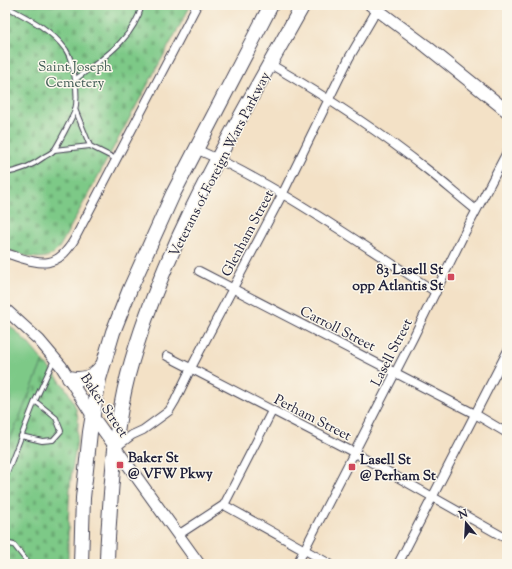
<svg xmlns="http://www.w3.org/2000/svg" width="512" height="569" font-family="'Sorts Mill Goudy',serif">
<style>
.green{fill:#7dc987;stroke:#507661}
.wetland{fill:url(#wetland-marsh);stroke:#507661}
.cemetery{fill:url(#cemetery-stones);stroke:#507661}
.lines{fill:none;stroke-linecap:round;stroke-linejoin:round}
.service-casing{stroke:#413f50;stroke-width:6}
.minor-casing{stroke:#413f50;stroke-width:10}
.tertiary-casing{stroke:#413f50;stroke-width:13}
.secondary-casing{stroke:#413f50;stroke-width:14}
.trunk-casing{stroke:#413f50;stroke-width:16}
.service{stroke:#fff;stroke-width:4}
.minor{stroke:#fff;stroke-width:8}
.tertiary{stroke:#fff;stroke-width:11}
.secondary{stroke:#fff;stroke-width:12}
.trunk{stroke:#fff;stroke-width:14}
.poi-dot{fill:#d1495b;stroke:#fbf7ec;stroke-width:1.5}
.labels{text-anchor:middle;stroke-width:3;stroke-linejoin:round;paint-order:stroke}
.park-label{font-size:14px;fill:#425c56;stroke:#fbf7ec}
.street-label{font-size:14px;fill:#22223b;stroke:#fbf7ec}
.poi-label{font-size:14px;font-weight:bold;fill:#22223b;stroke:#fbf7ec;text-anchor:start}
</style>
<defs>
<pattern id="wetland-marsh" width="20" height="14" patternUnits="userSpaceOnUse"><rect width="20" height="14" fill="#7dc987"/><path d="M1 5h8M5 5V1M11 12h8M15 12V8" fill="none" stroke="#6cac75"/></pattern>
<pattern id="cemetery-stones" width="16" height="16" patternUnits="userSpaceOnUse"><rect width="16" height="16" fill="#7dc987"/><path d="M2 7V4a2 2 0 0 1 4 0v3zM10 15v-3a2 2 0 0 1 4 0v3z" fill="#6cac75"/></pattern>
</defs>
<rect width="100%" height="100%" fill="#fbf7ec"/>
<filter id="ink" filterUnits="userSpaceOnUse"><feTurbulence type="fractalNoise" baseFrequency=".025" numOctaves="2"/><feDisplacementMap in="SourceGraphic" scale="8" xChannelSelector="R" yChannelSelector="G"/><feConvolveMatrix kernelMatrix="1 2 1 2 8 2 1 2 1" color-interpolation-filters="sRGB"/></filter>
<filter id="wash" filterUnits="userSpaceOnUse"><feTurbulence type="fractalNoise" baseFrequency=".012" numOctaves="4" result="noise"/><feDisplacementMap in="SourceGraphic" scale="16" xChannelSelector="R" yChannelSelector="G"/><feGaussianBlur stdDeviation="0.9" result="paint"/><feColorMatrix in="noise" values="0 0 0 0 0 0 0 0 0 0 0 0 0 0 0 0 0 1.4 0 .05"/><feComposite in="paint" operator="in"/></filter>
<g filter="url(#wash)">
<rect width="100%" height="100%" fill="#f3e1c6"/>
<path class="green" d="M5,321L28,343L43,361L5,452Z"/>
<path class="wetland" d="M5,375C11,380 11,401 9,408C9,409 6,413 5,414Z"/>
<g class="cemetery">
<path d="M5,5H191L59,248C45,266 23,255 5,249Z"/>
<path d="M43,361C55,375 71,391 76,409C82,425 73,460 71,478C68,507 68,535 68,564H5V452Z"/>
</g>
</g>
<g filter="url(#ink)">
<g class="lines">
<defs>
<g id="service">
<path d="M5,6C28,18 51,29 66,50C74,62 79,96 75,110C74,114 57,147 54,150C52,153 47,155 44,157C32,166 20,171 5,173"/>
<path d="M76,79C103,58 133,40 142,5"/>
<path d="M75,109L90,146L116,159"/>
<path d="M54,150L90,146"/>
<path d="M21,436L42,441L53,440L61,431L56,418L35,401"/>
<path d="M5,478L35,401L54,360"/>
<path d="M5,543L14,545L29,564"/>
</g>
<g id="minor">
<path d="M270,64C325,96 379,131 429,171C445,184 460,197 476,210"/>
<path d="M196,149C280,186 357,242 436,292"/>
<path d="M5,253C36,262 54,274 74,240L197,5"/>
<path d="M199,271L475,414L507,433"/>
<path d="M167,356L353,452L507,539"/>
<path d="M116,447L132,435L143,430L169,411L175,401L191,368L283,193L349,58L377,10"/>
<path d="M224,505L272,411"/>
<path d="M178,535L224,505L330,564"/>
<path d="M297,564L413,338L462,238L507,152"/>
<path d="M398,564L507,352"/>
</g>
<path id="tertiary" d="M5,309L39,340L61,366L92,415L199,564"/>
<path id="secondary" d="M371,5L426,46L507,111"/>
<g id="trunk">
<path d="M69,378C83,381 94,378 102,366"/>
<path d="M81,564L83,498L90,432L99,379L113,332L130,289L173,194L271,5"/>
<path d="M107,564C107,545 109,526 110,507C113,463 117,418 128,375C163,244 237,123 303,5"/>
</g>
</defs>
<use href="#service" class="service-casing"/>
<use href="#minor" class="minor-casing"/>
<use href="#tertiary" class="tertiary-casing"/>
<use href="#secondary" class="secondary-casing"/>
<use href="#trunk" class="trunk-casing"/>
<use href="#service" class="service"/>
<use href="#minor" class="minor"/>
<use href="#tertiary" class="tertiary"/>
<use href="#secondary" class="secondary"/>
<use href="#trunk" class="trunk"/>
</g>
</g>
<g class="poi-dot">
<rect x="447" y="273" width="8" height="8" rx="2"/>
<rect x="116" y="461" width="8" height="8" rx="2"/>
<rect x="348" y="463" width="8" height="8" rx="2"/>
</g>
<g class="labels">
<g class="park-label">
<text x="75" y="71">Saint Joseph<tspan x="75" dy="16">Cemetery</tspan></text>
</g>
<g class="street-label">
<text transform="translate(219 164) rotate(-63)" y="5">Veterans of Foreign Wars Parkway</text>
<text transform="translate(247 233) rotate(-62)" y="5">Glenham Street</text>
<text transform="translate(338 328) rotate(27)" y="5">Carroll Street</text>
<text transform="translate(391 352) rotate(-63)" y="5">Lasell Street</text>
<text transform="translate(105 405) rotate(56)" y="5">Baker Street</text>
<text transform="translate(313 417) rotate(27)" y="5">Perham Street</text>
</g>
<g class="poi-label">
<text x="443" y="274" text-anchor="end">83 Lasell St<tspan x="443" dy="16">opp Atlantis St</tspan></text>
<text x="128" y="462">Baker St<tspan x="128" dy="16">@ VFW Pkwy</tspan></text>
<text x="360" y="464">Lasell St<tspan x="360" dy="16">@ Perham St</tspan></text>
</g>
</g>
<rect width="512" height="569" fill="none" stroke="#fbf7ec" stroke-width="20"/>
<g transform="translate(466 523) rotate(342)" stroke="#fbf7ec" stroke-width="3" paint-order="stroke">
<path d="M0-3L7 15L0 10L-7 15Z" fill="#22223b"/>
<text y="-6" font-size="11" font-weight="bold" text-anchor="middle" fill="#22223b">N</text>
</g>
</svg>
